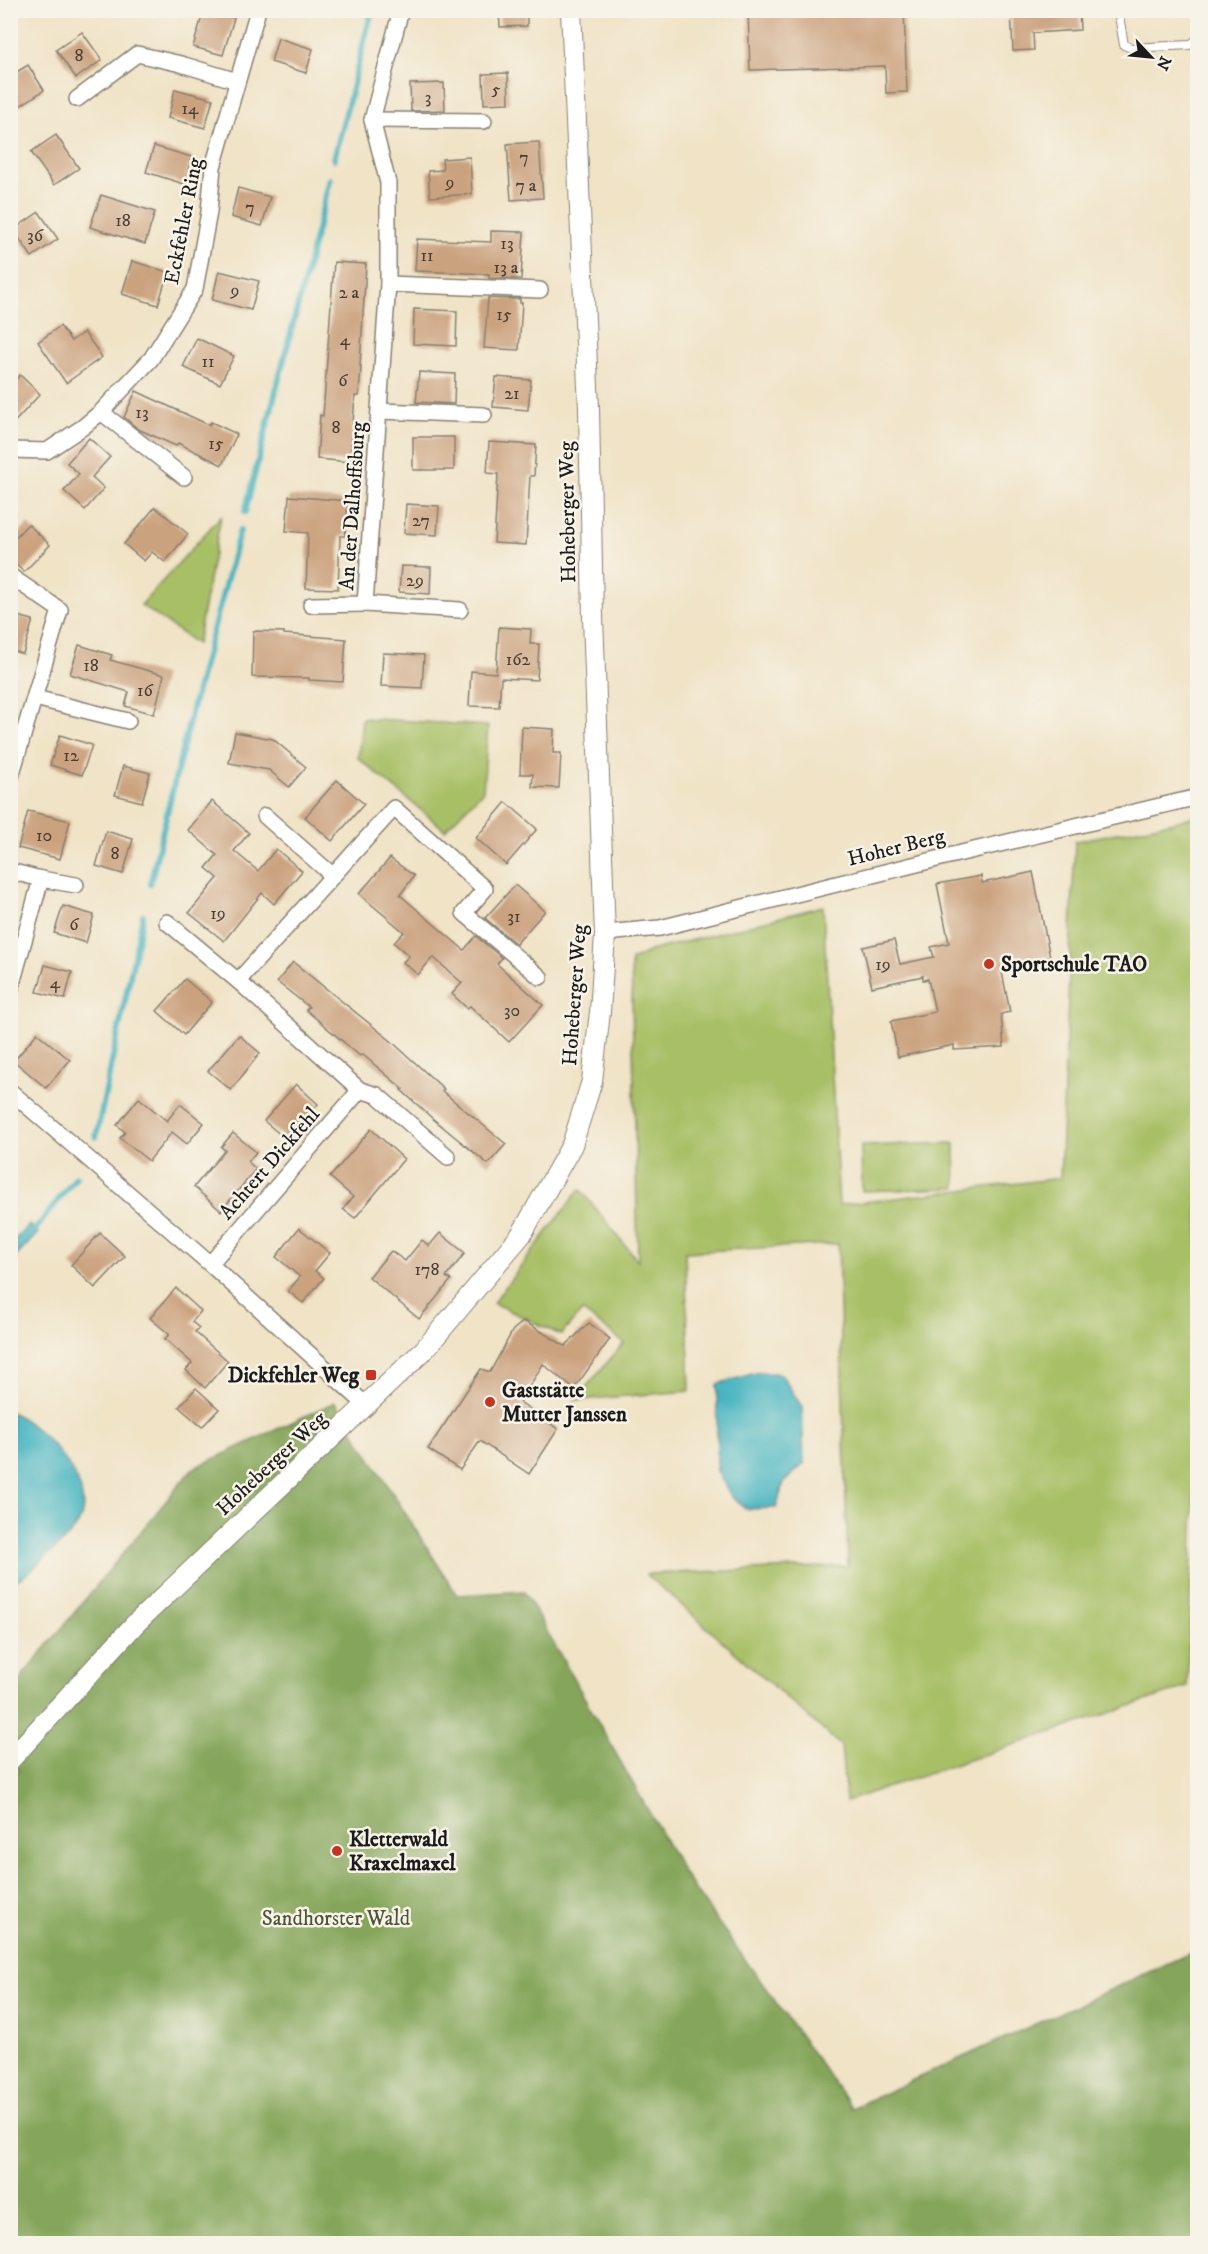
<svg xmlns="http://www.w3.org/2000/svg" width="1208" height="2254" font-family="'IM FELL DW Pica',serif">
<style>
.green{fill:#a7bf65;stroke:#626e40;stroke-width:1.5}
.forest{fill:#85a65a;stroke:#50613b;stroke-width:1.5}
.water{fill:#47b5c1;stroke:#32686e;stroke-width:1.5}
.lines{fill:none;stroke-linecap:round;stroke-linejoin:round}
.stream{stroke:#47b5c1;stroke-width:6}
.building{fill:#cba27e}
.service-casing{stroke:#868071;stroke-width:10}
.minor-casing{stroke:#868071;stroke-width:18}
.tertiary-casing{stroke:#868071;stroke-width:22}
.service{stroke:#fff;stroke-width:8}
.minor{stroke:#fff;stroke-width:15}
.tertiary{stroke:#fff;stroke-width:20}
.poi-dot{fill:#c8321e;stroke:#f7f3e8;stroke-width:2}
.labels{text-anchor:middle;stroke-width:5;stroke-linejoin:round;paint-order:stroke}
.number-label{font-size:18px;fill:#483e34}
.street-label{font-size:21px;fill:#1c1c1c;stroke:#f7f3e8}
.poi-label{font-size:21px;font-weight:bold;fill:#1c1c1c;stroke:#f7f3e8;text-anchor:start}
.park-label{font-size:21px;fill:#4d5536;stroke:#f7f3e8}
</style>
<rect width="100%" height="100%" fill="#f7f3e8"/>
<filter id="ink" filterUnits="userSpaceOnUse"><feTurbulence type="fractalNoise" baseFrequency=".0167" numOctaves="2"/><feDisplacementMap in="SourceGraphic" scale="12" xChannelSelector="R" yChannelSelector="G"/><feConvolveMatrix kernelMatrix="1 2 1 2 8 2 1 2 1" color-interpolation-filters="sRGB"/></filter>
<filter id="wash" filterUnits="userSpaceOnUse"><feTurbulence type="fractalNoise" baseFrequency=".008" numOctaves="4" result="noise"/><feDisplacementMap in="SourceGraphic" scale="24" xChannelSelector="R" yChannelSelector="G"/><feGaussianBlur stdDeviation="1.35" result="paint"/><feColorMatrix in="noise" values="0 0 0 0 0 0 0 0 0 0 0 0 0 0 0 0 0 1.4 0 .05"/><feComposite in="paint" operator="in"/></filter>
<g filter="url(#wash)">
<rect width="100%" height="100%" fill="#f0e3c6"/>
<g class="green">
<path d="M221,516L197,644L141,605Z"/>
<path d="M362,718L488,726L483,791L445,830L358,758Z"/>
<path d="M1197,815L1198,1399L1187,1687L846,1801L841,1746L646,1574L848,1566L838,1244L685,1252L690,1391L575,1400L624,1343L582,1311L561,1335L493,1303L580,1189L638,1261L631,960L650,951L823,906L839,1205L1060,1178L1075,841L1179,821Z"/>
<path d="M955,1143L956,1188L862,1191L861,1146Z"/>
</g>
<path class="forest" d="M335,1402L457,1595L524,1591L687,1879L852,2108L1197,1950V2243L11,2244L10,1780L19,1770L11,1763V1690L192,1469Z"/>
<g class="water">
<path d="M29,1225L38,1233L11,1262V1243Z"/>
<path d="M759,1372L781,1374L802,1407L804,1464L784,1482L776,1508L746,1509L731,1496L717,1471V1384Z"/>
<path d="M11,1412C41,1427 89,1475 82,1513C80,1529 59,1545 48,1555C36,1565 25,1578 11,1583Z"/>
</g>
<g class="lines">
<g class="stream">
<path d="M334,159L372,10"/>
<path d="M245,512L330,179"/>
<path d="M150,884L193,705L240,530"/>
<path d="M96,1137L143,915"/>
<path d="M35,1230L76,1177"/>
</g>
</g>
<g id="blocks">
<g class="building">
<path d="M204,10L234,18L223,55L193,47Z"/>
<path d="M499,10H527V26L500,27Z"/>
<path d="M748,10H904L907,92L886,93L885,66L750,70Z"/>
<path d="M1011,10H1079L1080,30L1033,33L1034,50L1013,51Z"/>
<path d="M82,32L102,60L76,78L56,50Z"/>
<path d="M278,38L313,49L306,73L271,62Z"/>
<path d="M28,65L44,90L17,108L10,99V76Z"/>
<path d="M508,73L509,103L484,104L483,74Z"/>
<path d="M444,83L445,110L411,111L410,84Z"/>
<path d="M175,89L213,99L205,128L168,118Z"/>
<path d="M56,135L79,168L54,185L31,152Z"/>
<path d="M539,142L543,198L511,200L507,144Z"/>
<path d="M154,146L192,157L184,184L146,172Z"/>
<path d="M470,157L472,194L430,197L428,171L443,170L442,159Z"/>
<path d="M238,188L270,197L262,226L231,217Z"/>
<path d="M101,195L155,212L145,244L90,227Z"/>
<path d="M39,212L58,239L32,257L13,230Z"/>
<path d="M491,231L524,232L521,279L489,278V274L415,271L417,239L491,242Z"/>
<path d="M132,261L168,272L158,305L122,294Z"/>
<path d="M334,262L366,264L360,366H361L359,396H355L350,462L317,459L320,415L323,416Z"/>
<path d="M219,271L259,281L251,310L212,300Z"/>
<path d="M488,298L520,299V303H522L519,350L484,348Z"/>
<path d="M414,309L457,311L456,346L413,344Z"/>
<path d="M60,326L71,341L84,332L102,357L66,383L38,342Z"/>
<path d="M197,338L234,356L220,384L183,367Z"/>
<path d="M419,372L455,374L454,404L416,402Z"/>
<path d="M20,375L40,394L10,427V386Z"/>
<path d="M496,377L531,380L528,410L493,407Z"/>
<path d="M136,391L209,425L211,422L237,434L222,465L178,443L176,446L138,429L124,417Z"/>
<rect x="413" y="437" width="41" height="33"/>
<path d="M89,438L110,457L92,477L104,488L85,510L64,491L79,474L67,463Z"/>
<path d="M489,442L536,445L534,476H530L526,545L494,543L498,474L487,473Z"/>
<path d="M289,496L348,501L345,536H340L338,589L306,588L308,533L286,531Z"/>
<path d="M406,504L439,506L437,535L404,533Z"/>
<path d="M155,507L188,534L165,562L152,552L144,561L124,544Z"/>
<path d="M28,524L50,545L24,572L10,559V543Z"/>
<path d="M401,566L431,567L430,594L399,592Z"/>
<path d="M10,614L33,620L23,654L10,650Z"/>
<path d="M499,627L531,629L530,644H539L537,680L501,678L499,707L469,706L471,671L496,673Z"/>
<path d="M253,631L284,632V634L346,639L343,682L309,680V678L252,677Z"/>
<path d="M79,645L112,655L110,660L164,675L154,714L125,706L129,692L70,674Z"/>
<path d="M383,653L424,655L422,688L381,686Z"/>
<path d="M522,727L554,729L553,753H561L559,788L532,787L533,774H520Z"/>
<path d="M235,732L273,739L306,767L289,787L269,770L229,763Z"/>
<path d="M60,735L92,745L82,775L50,765Z"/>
<path d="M123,766L150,773L142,802L115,795Z"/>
<path d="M337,780L364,804L332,841L305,817Z"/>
<path d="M212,801L249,833L234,851L258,871L276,849L302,871L274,904L262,893L224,941L189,913L218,878L206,868L217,855L188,830Z"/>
<path d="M506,802L537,829L506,865L476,838Z"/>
<path d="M28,811L70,821L60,859L18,848Z"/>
<path d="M106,831L133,839L123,874L96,866Z"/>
<path d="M390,858L414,876L400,895L464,950L476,936L502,958L497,964L543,1005L509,1042L470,1006L467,1008L452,994L462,983L433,957L418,975L403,962L409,956L394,943L404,932L359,894Z"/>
<path d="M1033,872L1050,957L1001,967L1010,1012L1001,1014L1004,1047L954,1050V1045L898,1057L891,1021L935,1012L928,979L923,980V976L872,987L863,947L894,940L900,964L934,957L931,947L949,943L937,884L981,876L982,883Z"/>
<path d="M515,885L545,911L516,944L485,918Z"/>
<path d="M63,906L94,915L86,943L54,933Z"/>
<path d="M293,962L390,1040L444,1089L442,1091L506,1144L488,1164L432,1118L401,1090L403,1089L362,1054L360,1056L306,1010L309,1007L277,982Z"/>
<path d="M45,965L72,972L65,999L37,992Z"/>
<path d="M185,979L212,1002L184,1035L157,1011Z"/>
<path d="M37,1033L70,1060L46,1088L14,1061Z"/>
<path d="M239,1035L260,1053L231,1090L208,1071Z"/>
<path d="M296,1084L318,1104L287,1140L264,1121Z"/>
<path d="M139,1098L167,1121L180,1104L204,1123L187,1144L172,1132L149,1161L120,1138L125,1132L117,1125Z"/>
<path d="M371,1129L404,1159L355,1218L343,1209L353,1197L330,1177Z"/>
<path d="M233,1133L256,1152L248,1162L256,1169L221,1211L194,1187L225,1150L221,1147Z"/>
<path d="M299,1228L330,1253L315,1271L324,1278L303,1303L288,1291L300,1277L276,1257Z"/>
<path d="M100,1233L125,1256L95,1288L71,1265Z"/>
<path d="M440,1233L465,1253L446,1277L451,1280L419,1319L369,1277L391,1251L405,1261L422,1240L429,1246Z"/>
<path d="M176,1288L201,1311L192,1322L199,1328L195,1332L228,1361L205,1388L186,1370L192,1363L165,1339L169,1334L150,1318Z"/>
<path d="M524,1321L565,1346L589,1323L610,1339L574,1389L543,1364L520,1402L558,1429L529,1474L480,1441L460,1470L428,1449L481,1369L490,1372L513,1330Z"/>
<path d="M196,1388L219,1409L202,1427L179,1407Z"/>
</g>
</g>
</g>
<g filter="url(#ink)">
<use href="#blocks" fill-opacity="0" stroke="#868071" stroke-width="1.5"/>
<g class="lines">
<defs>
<path id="service" d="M1118,10L1124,45L1131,48L1190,45L1198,39"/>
<g id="minor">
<path d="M77,99L137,54L181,64L237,81"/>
<path d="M372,120L484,121"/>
<path d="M388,284L540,290"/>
<path d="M380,411L484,415"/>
<path d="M101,412L184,477"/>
<path d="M10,450L47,451L83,427L101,412L151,359L195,289L209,212L213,167L258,10"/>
<path d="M10,576L60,610L10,780"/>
<path d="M365,604L460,610"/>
<path d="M311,605L365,604L388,284V183L372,120L401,10"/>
<path d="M35,698L128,721"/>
<path d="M265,816L332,875"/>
<path d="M10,871L41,879L10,991"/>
<path d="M41,879L76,885"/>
<path d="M167,922L238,981"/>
<path d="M605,935L616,932L660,928L953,855L1198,797"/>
<path d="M360,1090L377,1095L448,1157"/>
<path d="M10,1091L210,1264L367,1406"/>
<path d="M210,1264L360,1090L238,981L394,808L485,889L464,913L540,977"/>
</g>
<path id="tertiary" d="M10,1760L135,1624L424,1350L521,1235L572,1145L592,1081L600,1012L605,935L593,618L589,409L571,10"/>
</defs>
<use href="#service" class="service-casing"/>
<use href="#minor" class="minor-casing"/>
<use href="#tertiary" class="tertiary-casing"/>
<use href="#service" class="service"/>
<use href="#minor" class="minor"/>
<use href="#tertiary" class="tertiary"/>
</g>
</g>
<g class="poi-dot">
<circle cx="989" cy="964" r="6"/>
<rect x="365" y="1369" width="12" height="12" rx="3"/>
<circle cx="490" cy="1402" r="6"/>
<circle cx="337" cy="1851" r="6"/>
</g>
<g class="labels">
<g class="number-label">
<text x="79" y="61">8</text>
<text x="496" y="95">5</text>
<text x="428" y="103">3</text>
<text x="190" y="114">14</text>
<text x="524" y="163">7</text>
<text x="450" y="188">9</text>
<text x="526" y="191">7 a</text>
<text x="250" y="213">7</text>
<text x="123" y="226">18</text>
<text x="35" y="241">36</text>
<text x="507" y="249">13</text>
<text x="427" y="261">11</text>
<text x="506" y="273">13 a</text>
<text x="235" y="296">9</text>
<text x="349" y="298">2 a</text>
<text x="504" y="320">15</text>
<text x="345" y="345">4</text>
<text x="208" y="367">11</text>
<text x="343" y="386">6</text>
<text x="512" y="399">21</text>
<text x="142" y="418">13</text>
<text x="336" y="433">8</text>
<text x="216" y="449">15</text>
<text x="421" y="526">27</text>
<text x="415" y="586">29</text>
<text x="518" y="665">162</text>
<text x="91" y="671">18</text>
<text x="145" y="696">16</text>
<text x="71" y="761">12</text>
<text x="44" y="841">10</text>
<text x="115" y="859">8</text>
<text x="218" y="919">19</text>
<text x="514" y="922">31</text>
<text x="74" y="930">6</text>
<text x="883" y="970">19</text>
<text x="55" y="988">4</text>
<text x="512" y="1016">30</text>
<text x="427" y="1275">178</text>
</g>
<g class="street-label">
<text transform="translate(183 221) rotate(-79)" y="7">Eckfehler Ring</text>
<text transform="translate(352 506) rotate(-86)" y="7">An der Dalhoffsburg</text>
<text transform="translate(567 512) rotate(-91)" y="7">Hoheberger Weg</text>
<text transform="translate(896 847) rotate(-14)" y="7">Hoher Berg</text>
<text transform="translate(574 995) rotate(-86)" y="7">Hoheberger Weg</text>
<text transform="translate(269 1163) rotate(-49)" y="7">Achtert Dickfehl</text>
<text transform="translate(271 1463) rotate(-43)" y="7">Hoheberger Weg</text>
</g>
<g class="poi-label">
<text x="1001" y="971">Sportschule TAO</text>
<text x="359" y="1382" text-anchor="end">Dickfehler Weg</text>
<text x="502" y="1397">Gaststätte<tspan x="502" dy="24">Mutter Janssen</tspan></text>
<text x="349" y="1846">Kletterwald<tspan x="349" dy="24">Kraxelmaxel</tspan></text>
</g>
<g class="park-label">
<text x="336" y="1925">Sandhorster Wald</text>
</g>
</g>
<rect width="1208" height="2254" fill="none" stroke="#f7f3e8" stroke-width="36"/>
<g transform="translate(1151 57) rotate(116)" stroke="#f7f3e8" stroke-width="4.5" paint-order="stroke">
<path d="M0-4.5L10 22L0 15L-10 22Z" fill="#1c1c1c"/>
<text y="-9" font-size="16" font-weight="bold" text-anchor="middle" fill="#1c1c1c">N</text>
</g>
</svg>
